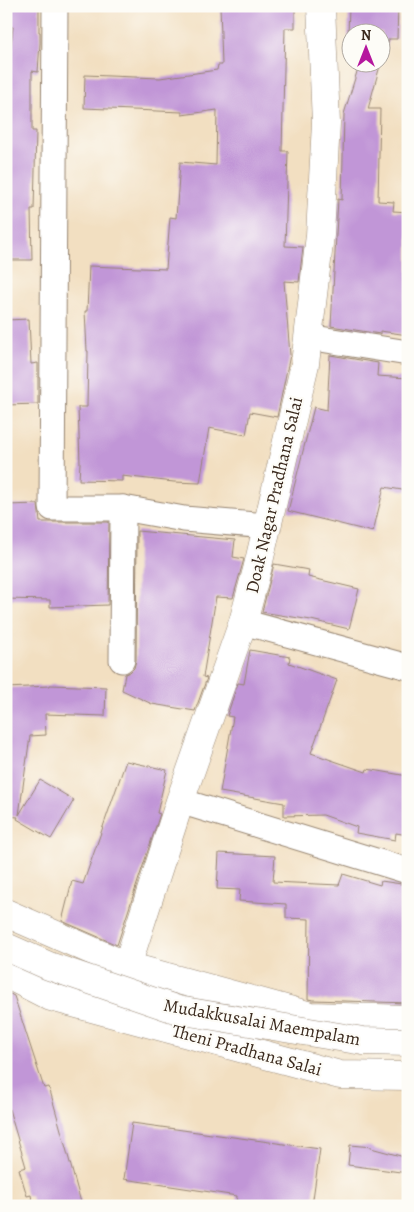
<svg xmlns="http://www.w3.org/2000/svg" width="414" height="1212" font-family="Alegreya,serif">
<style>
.building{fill:#c196d7}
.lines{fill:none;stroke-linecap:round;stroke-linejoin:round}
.street-casing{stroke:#968470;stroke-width:27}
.secondary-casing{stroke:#968470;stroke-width:29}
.street{stroke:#fff;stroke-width:25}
.secondary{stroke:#fff;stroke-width:28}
.primary-bridge-casing{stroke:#968470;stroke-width:29;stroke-linecap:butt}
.primary-bridge{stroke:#fff;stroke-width:28}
.labels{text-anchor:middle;stroke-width:4.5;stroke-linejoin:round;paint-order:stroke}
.street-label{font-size:18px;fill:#3b2a1e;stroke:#fdfcf7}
</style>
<rect width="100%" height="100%" fill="#fdfcf7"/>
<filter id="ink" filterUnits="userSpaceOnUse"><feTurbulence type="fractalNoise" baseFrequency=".02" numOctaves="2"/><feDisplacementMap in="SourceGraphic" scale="10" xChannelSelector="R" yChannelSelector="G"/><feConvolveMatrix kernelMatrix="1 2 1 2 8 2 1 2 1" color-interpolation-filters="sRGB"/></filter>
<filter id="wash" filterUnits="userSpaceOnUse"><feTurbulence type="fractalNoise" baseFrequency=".0096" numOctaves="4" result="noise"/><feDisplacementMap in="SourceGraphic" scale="20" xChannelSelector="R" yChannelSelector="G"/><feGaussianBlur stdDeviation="1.12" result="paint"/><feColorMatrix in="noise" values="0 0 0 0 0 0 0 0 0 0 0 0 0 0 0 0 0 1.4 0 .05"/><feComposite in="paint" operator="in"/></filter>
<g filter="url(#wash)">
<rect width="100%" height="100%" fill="#f2dfc1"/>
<g id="blocks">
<g class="building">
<path d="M6,6H39V32H40V43L38,72L32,71V131H36L34,209H31L32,260H6V80H7L13,27L6,26Z"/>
<path d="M220,6H295V28H285L282,151H288L285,246L303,247L299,282L284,281L290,355L277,417L250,412L246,435L209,428L200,483L174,482L122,476V481L79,480L80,463L78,407H87L88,351H87L85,311H87L89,266L166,269L170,217L176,218L180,162L216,165L217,110L182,115V112L84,108L85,75L160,78L217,70L218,65H222Z"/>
<path d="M349,6H398L397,39H389L382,62V32H352V37H348Z"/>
<path d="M360,62H381L368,109H380L378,201L394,202L393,211L408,212V335L380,331V334L331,326L338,199L342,200L344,114Z"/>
<path d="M29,319L31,364L38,363V404L6,405V320Z"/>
<path d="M330,355L378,363L377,376L408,378V491L384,487L373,532L288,511L314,407L327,410Z"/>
<path d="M38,504L40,522H109L108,605L50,607V600L6,599V505Z"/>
<path d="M137,531L235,540L233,557L244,559L233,598L216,597L203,677L207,678L195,711L152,704L122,690L125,674L130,672L134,668L136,660Z"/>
<path d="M274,564L309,570L308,577L359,589L349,629L311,620L262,612Z"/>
<path d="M250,650L290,657L289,663L337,680L311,753L366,772L367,769L408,776V835L396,833L395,840L356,833L357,827L323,815L284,816V803L220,792L233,717L227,716L238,683L244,684Z"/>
<path d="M50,685L106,687L105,716L45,714L46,735L30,736L19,815L40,780L74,800L51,839L17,819L18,817L6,816V688L50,686Z"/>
<path d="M126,761L167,770L157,813L160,814L117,945L62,921L72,881L83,884Z"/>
<path d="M219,853L275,856L273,882L339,885L343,874L380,885L381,881L408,885V1003L313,1000L308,999L309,919L286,918V904L239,901L240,890L217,889Z"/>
<path d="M6,992L14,996L44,1088L49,1087L82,1206H33L31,1195L27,1196L19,1169L26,1167L6,1099Z"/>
<path d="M132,1123L320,1149L312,1206H236L237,1196L124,1179Z"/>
<path d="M350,1145L372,1147L371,1148L408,1158V1173L348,1165Z"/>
</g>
</g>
</g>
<g filter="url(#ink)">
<use href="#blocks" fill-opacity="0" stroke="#968470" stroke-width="1"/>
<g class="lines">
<defs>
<g id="street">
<path d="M55,6L52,508H123L122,660"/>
<path d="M308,337L408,353"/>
<path d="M123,508L184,519L267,526"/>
<path d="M243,622L408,667"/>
<path d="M180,801L408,871"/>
</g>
<g id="secondary">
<path d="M6,913L127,966L311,1016L408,1019"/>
<path d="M127,966L180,801L243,622L257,570L305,364L320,235L326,123L321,6"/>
<path d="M6,974L51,997L340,1075L408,1076"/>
</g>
</defs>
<use href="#street" class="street-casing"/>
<use href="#secondary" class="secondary-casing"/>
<use href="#street" class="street"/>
<use href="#secondary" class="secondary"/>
<defs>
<path id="primary-bridge" d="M6,947L49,966L178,1010L363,1041L408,1042"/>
</defs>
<use href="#primary-bridge" class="primary-bridge-casing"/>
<use href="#primary-bridge" class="primary-bridge"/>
</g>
</g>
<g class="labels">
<g class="street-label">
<text transform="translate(274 495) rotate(-77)" y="6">Doak Nagar Pradhana Salai</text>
<text transform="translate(262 1022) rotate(10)" y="6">Mudakkusalai Maempalam</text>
<text transform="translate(247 1050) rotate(15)" y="6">Theni Pradhana Salai</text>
</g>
</g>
<rect width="414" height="1212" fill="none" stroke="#fdfcf7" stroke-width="25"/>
<g transform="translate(366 48)"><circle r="24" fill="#fdfcf7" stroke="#afa8a0"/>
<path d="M0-4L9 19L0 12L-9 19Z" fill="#b5179e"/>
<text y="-8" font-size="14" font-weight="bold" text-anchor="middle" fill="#3b2a1e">N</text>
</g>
</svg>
